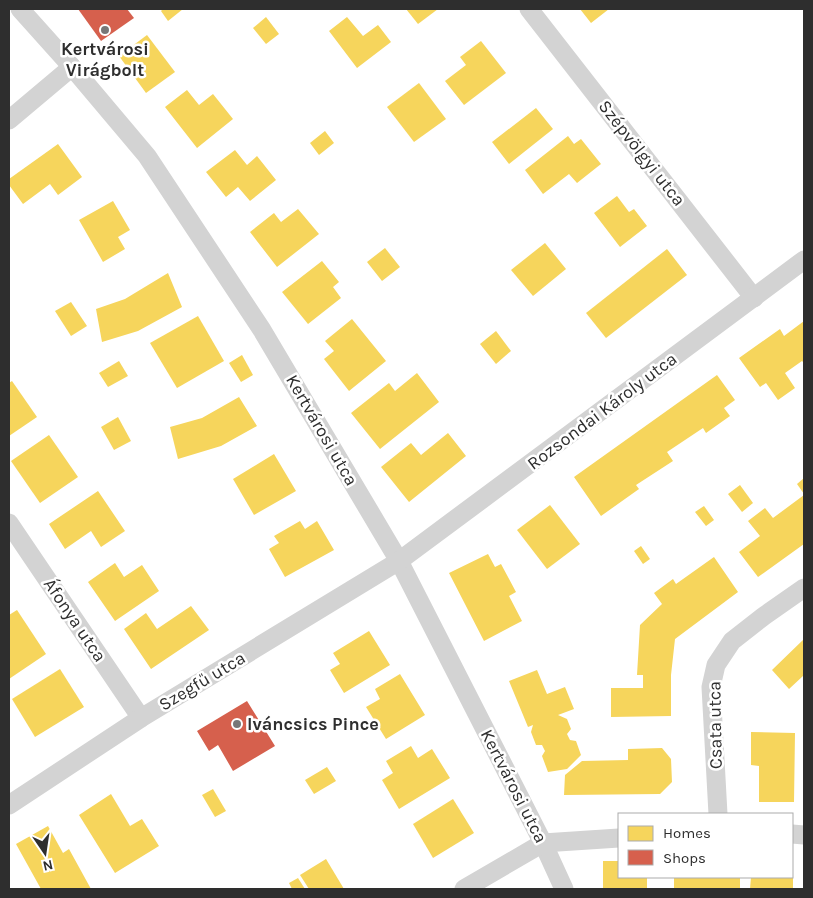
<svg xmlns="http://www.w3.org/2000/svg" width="813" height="898" font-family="Karla,sans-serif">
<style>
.homes{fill:#f6d55c}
.shops{fill:#d6604d}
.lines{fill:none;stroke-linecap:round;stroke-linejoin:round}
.street{stroke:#d3d3d3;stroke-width:19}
.poi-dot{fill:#777;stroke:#fff;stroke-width:2}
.labels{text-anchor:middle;stroke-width:5;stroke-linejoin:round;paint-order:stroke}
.poi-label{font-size:18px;font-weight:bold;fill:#2e2e2e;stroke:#fff}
.street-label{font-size:18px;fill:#2e2e2e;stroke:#fff}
</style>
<rect width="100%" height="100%" fill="#fff"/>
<g class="homes">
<path d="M163,9H183L168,21L161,11Z"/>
<path d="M406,9H438L418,24Z"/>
<path d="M580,9H609L591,23Z"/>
<path d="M266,17L279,34L266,44L253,28Z"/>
<path d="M347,17L363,36L378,25L391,42L357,68L329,31Z"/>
<path d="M147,35L175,72L146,93L119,56Z"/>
<path d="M481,41L506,73L464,105L445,81L466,65L460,57Z"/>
<path d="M419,83L446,119L414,142L387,107Z"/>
<path d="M187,90L199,105L213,94L233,119L197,148L165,107Z"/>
<path d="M536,108L553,129L509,164L492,142Z"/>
<path d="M325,131L334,143L319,155L310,143Z"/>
<path d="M568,136L574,144L581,139L601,164L577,183L569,174L543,194L525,170Z"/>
<path d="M58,144L82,177L58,195L50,184L23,204L9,185V179Z"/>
<path d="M235,150L247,165L257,156L276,180L250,201L238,187L226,197L206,172Z"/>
<path d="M617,196L629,212L634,209L647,226L620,247L594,213Z"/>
<path d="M113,201L130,230L118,237L125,249L103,262L79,220Z"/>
<path d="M298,209L319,234L277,267L250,232L274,213L281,222Z"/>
<path d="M545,243L566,269L533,296L511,270Z"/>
<path d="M385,248L400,267L382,281L367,262Z"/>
<path d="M667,249L687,275L606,338L586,313Z"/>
<path d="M322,261L339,282L333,287L341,298L308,324L282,292Z"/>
<path d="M168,273L182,307L138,331L102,342L96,309L125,299Z"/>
<path d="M71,302L87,326L71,336L55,311Z"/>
<path d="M198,316L224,361L177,388L150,343Z"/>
<path d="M352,319L386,361L349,391L324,359L334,351L325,341Z"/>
<path d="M804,321V363L802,361L785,373L795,388L778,400L766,383L760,387L739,358L780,329L784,336Z"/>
<path d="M496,331L511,351L496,364L480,344Z"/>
<path d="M242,355L253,375L241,382L229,363Z"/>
<path d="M119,361L128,376L108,387L99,373Z"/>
<path d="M417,373L439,402L380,449L351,413L389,383L395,391Z"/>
<path d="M717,375L735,400L724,408L730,416L706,433L703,428L667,452L673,461L636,485L639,489L601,516L574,477Z"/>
<path d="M12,381L37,417L9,436V383Z"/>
<path d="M239,397L257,426L221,446L178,459L170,427L202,418Z"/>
<path d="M118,417L131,441L114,450L101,427Z"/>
<path d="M448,433L466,456L409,502L381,467L411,443L421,455Z"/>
<path d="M49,435L78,477L40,503L11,461Z"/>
<path d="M274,454L296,491L254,515L233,479Z"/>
<path d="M804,478V494L797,484Z"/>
<path d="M740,485L753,503L742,512L728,494Z"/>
<path d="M98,491L125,531L101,547L91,531L65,549L49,524Z"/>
<path d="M804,495V544L758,577L739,552L760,536L748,521L765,508L773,518Z"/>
<path d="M550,505L580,544L547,569L517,530Z"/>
<path d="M704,506L714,520L706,526L695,512Z"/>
<path d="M300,521L305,529L317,521L334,550L285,577L269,549L279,543L274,536Z"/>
<path d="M641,546L650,559L643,564L634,551Z"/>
<path d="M488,554L495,567L501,564L516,592L509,596L522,621L484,641L449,573Z"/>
<path d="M714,557L738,592L675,639L671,675V716L611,717V688H643V675H637L640,625L662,604L654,593L673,579L676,584Z"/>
<path d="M115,563L124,577L142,565L159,591L115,621L88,582Z"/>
<path d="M191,606L209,630L151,669L124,629L146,613L157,629Z"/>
<path d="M17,610L46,654L9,679V615Z"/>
<path d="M369,631L390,665L344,693L330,670L340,664L333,653Z"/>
<path d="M804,639V678L803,676L789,689L772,670Z"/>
<path d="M60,669L84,707L35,737L12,699Z"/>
<path d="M537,670L547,694L565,687L574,709L558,715L567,719L571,729L567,734L570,740L576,741L581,755L567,769L548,772L542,756L545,751L542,745H536L531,732L533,725L528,727L509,681Z"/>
<path d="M400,674L425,715L386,739L366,707L380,699L375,689Z"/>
<path d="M751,732L795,733L794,802H759V766L751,765Z"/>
<path d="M411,746L418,758L432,749L450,778L399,809L382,780L393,773L386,761Z"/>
<path d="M662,748L671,759L672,782L660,794L564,795L565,775L582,761L628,760V749Z"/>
<path d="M327,767L336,781L314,794L305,780Z"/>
<path d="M213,789L226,811L215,817L202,795Z"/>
<path d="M111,794L130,826L142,819L159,846L115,873L79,815Z"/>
<path d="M453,799L474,833L433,858L413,824Z"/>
<path d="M48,826L63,853L69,849L91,889H41L16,844Z"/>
<path d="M326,859L344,889H309L300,875Z"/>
<path d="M603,861H619V877H647V889H603Z"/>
<rect x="674" y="877" width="66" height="12"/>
<path d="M751,877H793V889H750Z"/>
<path d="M298,878L305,889H292L289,883Z"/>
</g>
<g class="shops">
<path d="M78,9H127L134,18L101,41Z"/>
<path d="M247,701L275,746L233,771L218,745L209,751L197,731Z"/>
</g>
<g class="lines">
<g class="street">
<path d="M20,9L72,67L147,156L262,330L399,561L543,843L564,889"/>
<path d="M529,9L754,298"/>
<path d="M9,120L72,67"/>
<path d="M9,523L141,718"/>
<path d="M9,805L141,718L399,561L804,260"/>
<path d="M718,814L711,687L716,665L732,641L764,616L804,588"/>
<path d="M792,834L804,835"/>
<path d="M464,889L543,843L619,838"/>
</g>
</g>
<g class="poi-dot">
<circle cx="105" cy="30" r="5"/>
<circle cx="237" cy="724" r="5"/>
</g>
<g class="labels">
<g class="poi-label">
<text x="105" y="55">Kertvárosi<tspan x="105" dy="21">Virágbolt</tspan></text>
<text x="247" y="730" text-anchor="start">Iváncsics Pince</text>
</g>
<g class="street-label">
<text transform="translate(642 153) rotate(52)" y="6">Szépvölgyi utca</text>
<text transform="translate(602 411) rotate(-37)" y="6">Rozsondai Károly utca</text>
<text transform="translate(322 430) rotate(60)" y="6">Kertvárosi utca</text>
<text transform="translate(75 620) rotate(56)" y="6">Áfonya utca</text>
<text transform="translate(202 681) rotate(-31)" y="6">Szegfű utca</text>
<text transform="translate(715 725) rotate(-91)" y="6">Csata utca</text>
<text transform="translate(514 786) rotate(63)" y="6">Kertvárosi utca</text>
</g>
</g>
<rect width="813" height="898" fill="none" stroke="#2e2e2e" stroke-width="20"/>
<rect x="618" y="813" width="175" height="65" fill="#ffffff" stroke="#ababab"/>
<rect x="628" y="826" width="25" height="15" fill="#f6d55c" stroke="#ababab"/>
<text x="663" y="838" font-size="15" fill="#2e2e2e">Homes</text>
<rect x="628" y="850" width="25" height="15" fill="#d6604d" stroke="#ababab"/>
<text x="663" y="863" font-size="15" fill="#2e2e2e">Shops</text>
<g transform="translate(45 853) rotate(167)" stroke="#ffffff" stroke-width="4" paint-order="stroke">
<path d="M0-4L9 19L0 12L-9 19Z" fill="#2e2e2e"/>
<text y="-8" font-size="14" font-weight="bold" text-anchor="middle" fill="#2e2e2e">N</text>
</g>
</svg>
